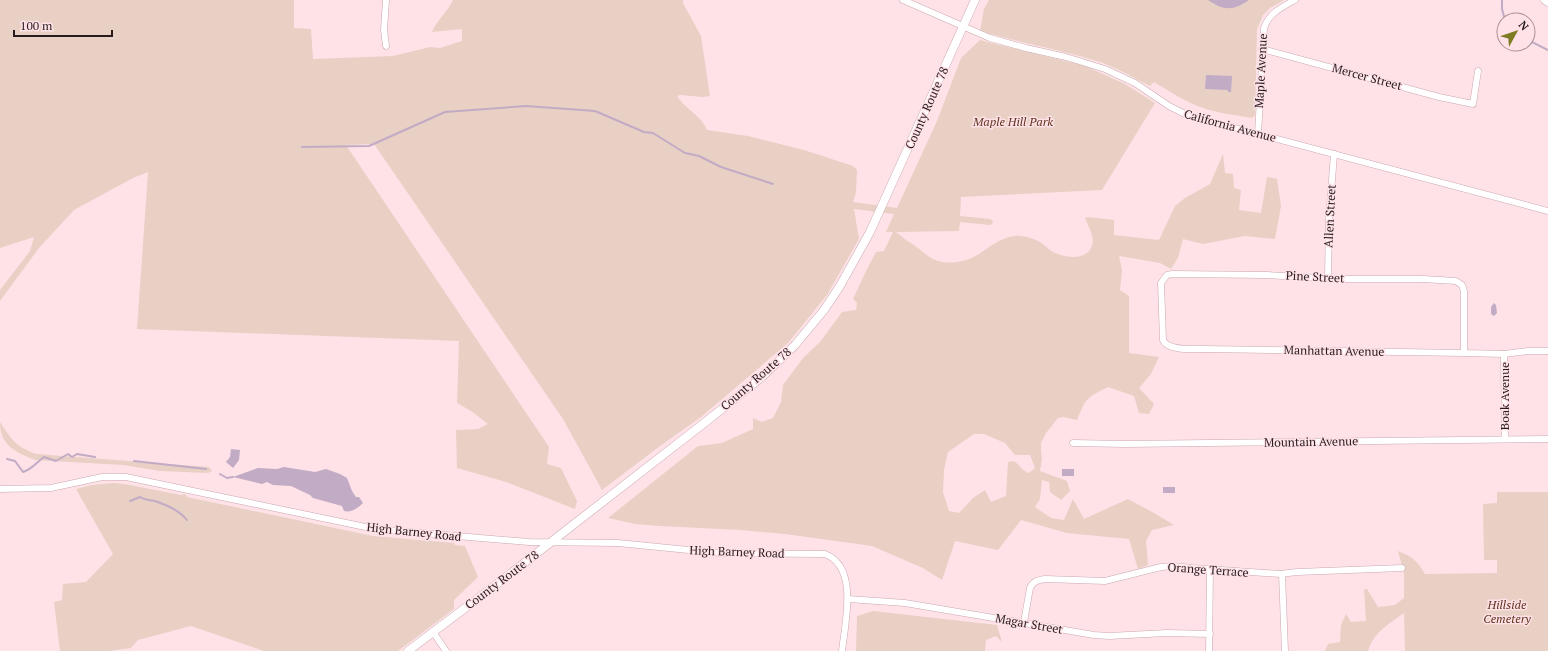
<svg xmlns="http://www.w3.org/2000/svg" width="1548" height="651" font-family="'PT Serif',serif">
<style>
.green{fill:#e8d0c5;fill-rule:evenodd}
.water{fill:#c2abc5}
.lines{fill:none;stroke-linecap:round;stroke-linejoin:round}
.stream{stroke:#c2abc5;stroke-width:2}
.minor-casing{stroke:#caa8af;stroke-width:7}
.tertiary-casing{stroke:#caa8af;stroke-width:9}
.minor{stroke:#fff;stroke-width:6}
.tertiary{stroke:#fff;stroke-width:8}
.labels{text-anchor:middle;stroke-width:3;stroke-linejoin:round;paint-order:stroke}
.street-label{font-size:12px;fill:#271b1e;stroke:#fee2e7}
.park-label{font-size:12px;font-style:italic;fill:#61331d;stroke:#fee2e7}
</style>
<rect width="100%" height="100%" fill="#fee2e7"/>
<g class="green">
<path d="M0,0H294V28L311,29L313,59L393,56L430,47L440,48L462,41V29L432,32C437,20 448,11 453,0H683V3L701,36L710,96L703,97L680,95L677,96C685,109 702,116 707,130L748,136L804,150L853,166L857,170L856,192L853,202L897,208L937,121L961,58L980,40L1085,66L1125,84L1155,103L1102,190L961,197L960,216L990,219L993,221L992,224L990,225L960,222L959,231L896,232C902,237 909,242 915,246C921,250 927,256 933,259C947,266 966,262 979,254C989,247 1002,237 1015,236C1022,235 1032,238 1038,241C1044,244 1048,249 1053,252C1064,257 1081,261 1090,250C1097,240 1089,228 1085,218L1088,217L1114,220V235L1159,240L1175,206L1185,198L1210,184L1223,154L1225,173L1233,174L1234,188L1241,190L1239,210L1261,213L1267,177L1277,179L1281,206L1275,239L1245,236L1203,244L1183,239L1178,258L1171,269L1160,263L1119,256L1122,270L1120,290L1129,296V353L1159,357L1151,374L1139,388L1154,404L1149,414L1139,413L1134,396L1108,387C1086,398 1086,398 1077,420L1063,417L1058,418L1046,433L1041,443V451L1042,459L1040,471L1067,481L1070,491L1061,500L1050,492L1049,482L1042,480L1040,499L1035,507L1051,518L1064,520L1073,499L1084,519L1128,499L1154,513L1174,525L1152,530L1146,541L1148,565L1138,569L1129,539L1067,533L1021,520L998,550L955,541L942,580L923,568L872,546L785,534L740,530L660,526L635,524L608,518L698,446L722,443L753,429V418L762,422L773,418L781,402L783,385L803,358L820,342L842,312L856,310L857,303L853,299L866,271L876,252L884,251L893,232H886L894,214L854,209L859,239L827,295L788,343L701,417L660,446L602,490L563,419L374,144L346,145L549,447L547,464L561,468L577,501L575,509L506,482L457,468L456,430L478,429L488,424L471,411L457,403L459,341L137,329L148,172L133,178L74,210L39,248L0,301V290L30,251L34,237L0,248ZM974,434H984L1005,443L1015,455H1030L1035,468L1029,473C1021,470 1020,465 1014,461L1008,462L1006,496L991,502L985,490L973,498L959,513L949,511L943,492L944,470L948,452Z"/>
<path d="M989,0H1284L1270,8L1263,15L1257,29L1255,115L1252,118C1235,115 1216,113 1200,107C1184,101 1169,91 1154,82L1150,86C1134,78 1119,69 1103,63C1063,50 1021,43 980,31L984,9Z"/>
<path d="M0,422C12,440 15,446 36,454L209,467L212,471L208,473L160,471L123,465L35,460C15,452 0,445 0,422Z"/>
<path d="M114,483L124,484L181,495L185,494L187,497L373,536L454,543L455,545L465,546L478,577L454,600V609L398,651H264L191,626L138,640L131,648L109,651H60L54,602L62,600L63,584L86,582L113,554L76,489L92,485Z"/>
<path d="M1497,492H1548V651H1405L1404,613C1389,624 1374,632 1368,651H1325L1328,644L1340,642L1341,625L1346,614L1351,622L1366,621L1364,589H1367L1378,607L1395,605L1404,598V574L1398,551C1412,556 1418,562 1425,574L1497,573V560H1484L1483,504L1497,503Z"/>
<path d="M873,611L997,625L1002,642L996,636L986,640L985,651H856L857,616Z"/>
</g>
<g class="water">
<path d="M1208,0H1249C1233,11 1224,11 1208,0Z"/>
<path d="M1206,75L1232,76L1231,92H1228V90L1205,89Z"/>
<path d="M1494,303L1496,305L1497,313L1494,316L1491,314V307Z"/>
<path d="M231,449L240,450L239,460L233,468L226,462L230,457Z"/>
<path d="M284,467L315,472L326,469L340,474L347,478L352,491L356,497H359L363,503C358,508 351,513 344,511L342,506L313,498L310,495L291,486L273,485L267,482L262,484L233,477L258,468L277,469Z"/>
<rect x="1062" y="469" width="12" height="7"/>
<rect x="1163" y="487" width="12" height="6"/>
</g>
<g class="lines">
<g class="stream">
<path d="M1502,0V9L1505,20"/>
<path d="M1528,40L1548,50"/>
<path d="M302,147L369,146L445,112L526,106L595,111L644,132L653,133L685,153L699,156L721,167L773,184"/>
<path d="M7,459L15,461L23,472C32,469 37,462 44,457L56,461L68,454L72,457L77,454L95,457"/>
<path d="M134,461L206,469"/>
<path d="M220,474L227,478L233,477"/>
<path d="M130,501L140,497C145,500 149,500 155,501C167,505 179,510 187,520"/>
</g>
<defs>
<g id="minor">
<path d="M903,0L990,38L1026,48L1066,57L1105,69L1135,83L1169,106L1191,117L1258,134L1548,211"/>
<path d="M386,46L384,30L386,0"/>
<path d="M1262,49L1439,97L1473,104L1478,71"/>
<path d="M1258,134L1264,28C1269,13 1282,7 1295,0"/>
<path d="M1328,278L1329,219L1334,154"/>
<path d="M1464,353V291L1462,285L1456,281L1423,279H1337L1267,275L1172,274L1167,275L1161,283L1163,340C1167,351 1193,349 1204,349L1464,353L1504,354L1528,351H1548"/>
<path d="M1504,354L1505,439"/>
<path d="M1073,443L1124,444L1548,439"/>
<path d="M0,489L51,488L102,477H126L375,529L529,542L618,543L719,553L825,554C859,567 845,623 842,651"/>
<path d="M1282,574L1285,651"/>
<path d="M848,599L905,603L1094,635L1109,636L1167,633L1210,634"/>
<path d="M1024,622L1030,588C1033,581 1038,580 1045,579L1105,581L1161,567L1173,566L1192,568L1280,574L1297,572L1402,568"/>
<path d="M433,632L446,651"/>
<path d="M1209,651L1210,569"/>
</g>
<g id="tertiary">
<path d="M1545,0L1548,2"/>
<path d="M408,651L497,584L708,420L763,376L795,345L824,310L840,286L870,232L975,0"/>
</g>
</defs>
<use href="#minor" class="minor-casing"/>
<use href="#tertiary" class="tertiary-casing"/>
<use href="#minor" class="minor"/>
<use href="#tertiary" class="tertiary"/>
</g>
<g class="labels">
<g class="street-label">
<text transform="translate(1261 71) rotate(-87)" y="4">Maple Avenue</text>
<text transform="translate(1367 77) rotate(15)" y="4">Mercer Street</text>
<text transform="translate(927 108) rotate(-66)" y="4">County Route 78</text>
<text transform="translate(1230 126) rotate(15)" y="4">California Avenue</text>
<text transform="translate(1330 216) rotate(-87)" y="4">Allen Street</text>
<text transform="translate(1315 277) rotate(3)" y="4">Pine Street</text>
<text transform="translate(1334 351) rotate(1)" y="4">Manhattan Avenue</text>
<text transform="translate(756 379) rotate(-41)" y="4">County Route 78</text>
<text transform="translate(1505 396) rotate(-90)" y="4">Boak Avenue</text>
<text transform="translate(1311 442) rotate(-1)" y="4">Mountain Avenue</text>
<text transform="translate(414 532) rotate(6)" y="4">High Barney Road</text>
<text transform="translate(737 552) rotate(2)" y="4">High Barney Road</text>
<text transform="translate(1208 570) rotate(4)" y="4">Orange Terrace</text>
<text transform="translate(502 580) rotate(-37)" y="4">County Route 78</text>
<text transform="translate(1029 624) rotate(10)" y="4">Magar Street</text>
</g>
<g class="park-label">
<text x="1013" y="126">Maple Hill Park</text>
<text x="1507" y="609">Hillside<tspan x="1507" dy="14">Cemetery</tspan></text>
</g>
</g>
<g transform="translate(1516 32) rotate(50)"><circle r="19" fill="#fee2e7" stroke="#a89297"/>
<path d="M0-3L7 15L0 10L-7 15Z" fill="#7e7b23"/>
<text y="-6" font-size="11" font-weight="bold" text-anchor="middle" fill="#271b1e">N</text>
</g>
<path d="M14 30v6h98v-6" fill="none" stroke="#271b1e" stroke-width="2"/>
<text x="20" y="30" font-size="12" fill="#271b1e" stroke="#fee2e7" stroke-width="3" paint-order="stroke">100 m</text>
</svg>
